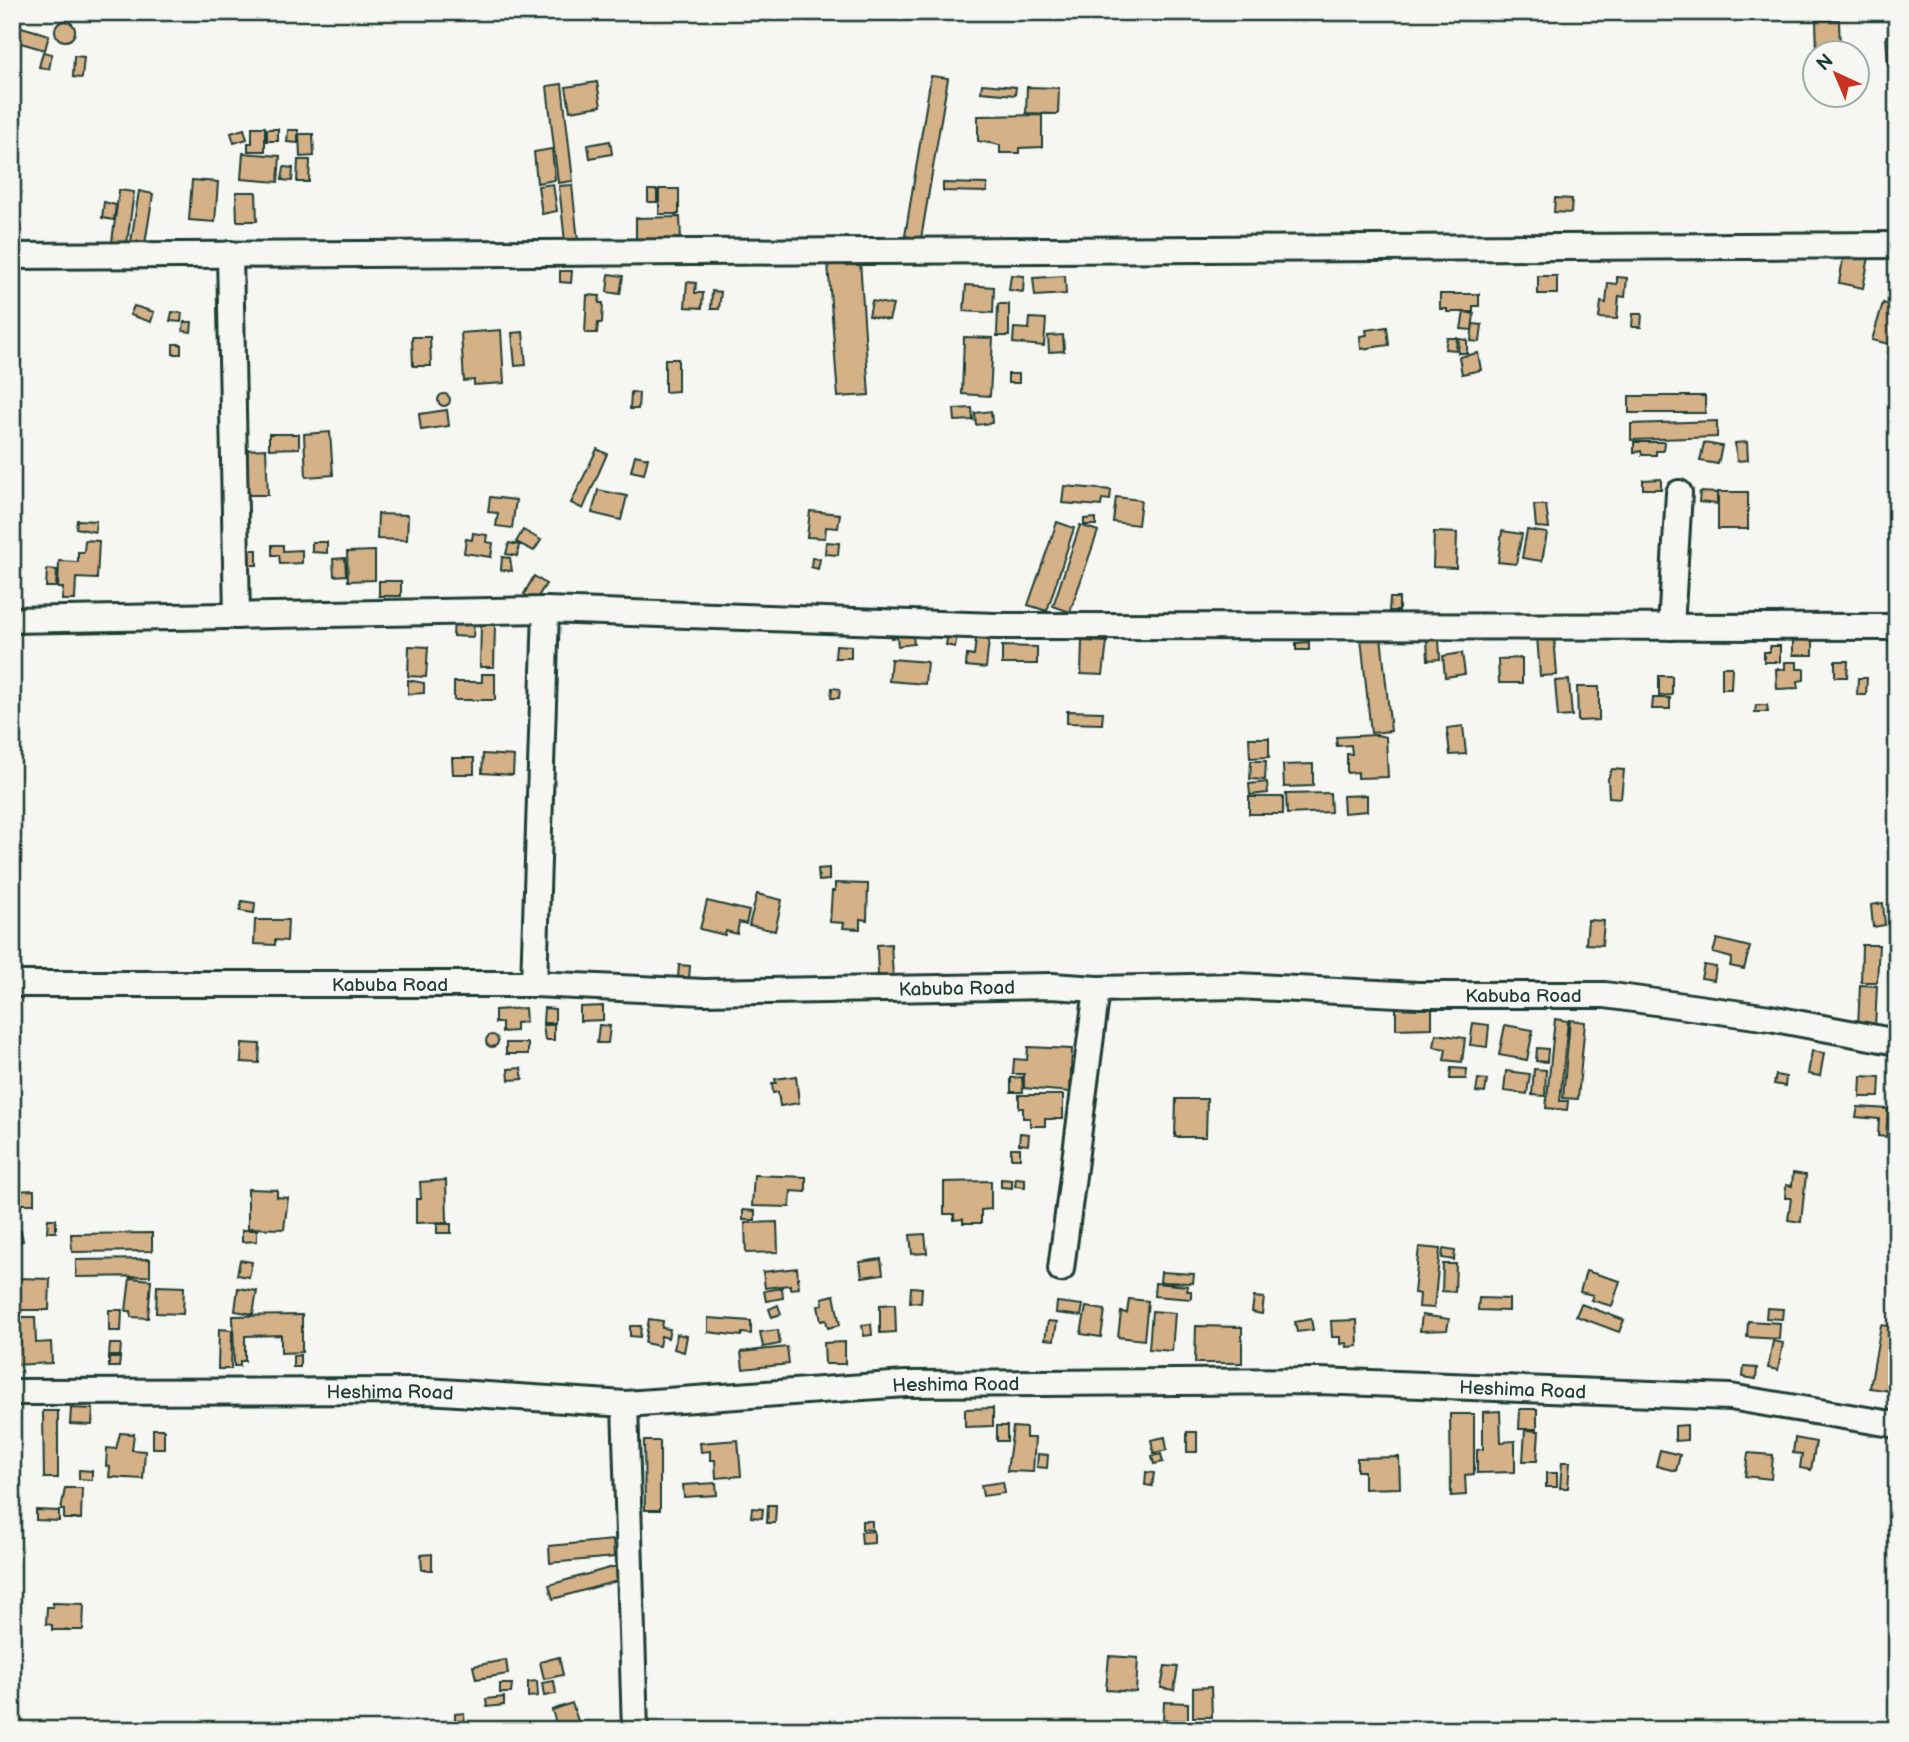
<svg xmlns="http://www.w3.org/2000/svg" width="1909" height="1742" viewBox="0 0 1909 1742" font-family="'Balsamiq Sans',sans-serif">
  <style>
    .building { fill: #d5b187; stroke: #1f3d34; stroke-width: 2 }
    .lines { fill: none; stroke-linecap: round; stroke-linejoin: round }
    .minor-casing { stroke: #1f3d34; stroke-width: 30 }
    .minor { stroke: #f6f6f2; stroke-width: 24 }
    .labels { text-anchor: middle; stroke-width: 7; stroke-linejoin: round; paint-order: stroke }
    .street-label { font-size: 19px; fill: #1f3d34; stroke: #f6f6f2 }
  </style>
  <rect width="100%" height="100%" fill="#f6f6f2"/>
  <filter id="ink" filterUnits="userSpaceOnUse"><feTurbulence type="fractalNoise" baseFrequency=".0143" numOctaves="2"/><feDisplacementMap in="SourceGraphic" scale="14" xChannelSelector="R" yChannelSelector="G"/><feConvolveMatrix kernelMatrix="1 2 1 2 8 2 1 2 1" color-interpolation-filters="sRGB"/></filter>
  <g filter="url(#ink)">
    <path class="building" d="M760.5 16a5.5 5.5 0 1 1 11 0a5.5 5.5 0 1 1-11 0Z
      M785 12H810L808 19Z
      M1816 20H1839L1840 52H1817Z
      M55 31a10 10 0 1 1 20 0a10 10 0 1 1-20 0Z
      M18 26 49 35 45 50 14 41Z
      M1897 35V65H1888L1886 36Z
      M43 52 52 54 49 69 39 67Z
      M74 56 84 57 82 78 73 77Z
      M931 76 948 78 921 239 905 236Z
      M597 82 601 106 570 111 566 87Z
      M562 84 573 181 558 183 547 86Z
      M982 84 1016 87 1015 95 981 92Z
      M1027 87 1059 88 1058 114 1026 113Z
      M1042 115V147L1019 148V153H1000V145L978 141V116Z
      M252 127H265V151H248V143H252Z
      M244 129 247 139 234 143 231 133Z
      M267 129H278V141H267Z
      M288 130H298V143L287 142Z
      M299 134H313L314 156 300 157Z
      M610 141 612 154 590 158 588 145Z
      M552 149 555 180 537 183 534 152Z
      M243 153 280 156 278 182 241 179Z
      M298 160H310L309 182H297Z
      M284 167 293 168 292 181 282 180Z
      M192 180 218 182 215 222 189 220Z
      M943 183 987 184V192L943 191Z
      M553 184 557 211 542 214 538 186Z
      M572 185 578 241 565 242 559 186Z
      M659 189H679V214H659Z
      M119 190 134 192 126 251 111 249Z
      M648 190H657V202H648Z
      M139 191 153 194 144 250 130 248Z
      M236 192H256L257 221H237Z
      M1555 198 1572 199 1571 213 1554 212Z
      M104 202 116 205 114 220 102 218Z
      M680 217 681 239 636 240V218Z
      M1844 253 1869 257 1863 288 1839 283Z
      M860 260 869 395 838 397 828 263Z
      M560 271H572L571 283 560 282Z
      M609 274 623 276 620 294 607 292Z
      M1011 275 1024 276 1023 292 1009 290Z
      M1065 276 1066 294 1035 296 1033 278Z
      M1538 276H1557V294H1538Z
      M1617 277 1627 278 1625 297 1619 296 1617 319 1599 318 1601 302 1606 303 1608 283 1617 284Z
      M687 282 696 283 695 293H703L702 308 685 307Z
      M966 285 994 287 993 313 964 311Z
      M1892 285 1897 286V303L1888 300Z
      M712 291 721 292 719 309H711Z
      M1440 294H1479V306H1473V312H1447V309H1440Z
      M587 295 600 296 599 303H603L602 323H598L597 333H585Z
      M872 301 893 305 889 320 869 316Z
      M1883 303 1897 307V346L1872 340Z
      M998 304H1009V336H997Z
      M134 306 154 312 151 322 130 315Z
      M172 312 182 313 181 322 170 321Z
      M1464 312 1474 314 1472 330 1461 329Z
      M1633 314H1642L1641 327H1632Z
      M1030 318 1046 319 1044 346 1013 343 1014 328 1029 329Z
      M184 322H192L191 332 183 331Z
      M1473 324 1482 325 1480 342 1471 341Z
      M1387 327 1389 345 1361 349 1360 336 1367 335 1366 330Z
      M501 330 504 383 474 385V380L464 381 461 333Z
      M523 332 526 365 515 366 512 333Z
      M1063 335 1064 351 1049 352 1048 336Z
      M412 337H430L431 366H413Z
      M964 337 993 338 990 396 962 394Z
      M1447 338H1457L1456 350 1445 349Z
      M1459 339 1467 340V353H1458Z
      M173 344H181V354H173Z
      M1478 353 1481 370 1462 374 1459 357Z
      M665 359H678V391L665 392Z
      M1008 374H1019V383H1008Z
      M631 392 639 393 638 409H630Z
      M438 400a6 6 0 1 1 12 0a6 6 0 1 1-12 0Z
      M1629 396H1705V413H1629Z
      M972 408 973 420 955 421 954 409Z
      M447 410 449 426 421 430 419 414Z
      M991 411 992 423 976 425 975 413Z
      M1717 421V437L1631 440V424Z
      M330 432 333 475 306 477 304 434Z
      M269 434H299V448L269 449Z
      M1634 442H1664L1663 451H1656V455H1642L1641 451 1634 452Z
      M1747 442 1748 460 1737 461 1735 443Z
      M1704 443 1722 446 1718 464 1700 461Z
      M266 449 268 495H247L245 450Z
      M597 449 607 454 583 509 571 503Z
      M635 455 648 458 644 474 631 471Z
      M1661 479V489H1643V480Z
      M1064 486 1111 490 1110 500 1102 499 1101 506 1062 503Z
      M598 490 627 496 621 520 592 513Z
      M1700 492 1717 493V504L1699 502Z
      M1718 492H1748V529H1718Z
      M490 497 516 500 512 528 496 526 498 513 488 512Z
      M1116 497 1141 500 1138 525 1113 522Z
      M1534 505H1546L1549 528 1536 527Z
      M810 511 840 514 838 528 826 527 825 538 807 537Z
      M378 514 408 515 407 540 377 539Z
      M1096 518V525H1084V519Z
      M77 520 96 521 95 532 76 528Z
      M1057 522 1074 528 1047 611 1028 605Z
      M1080 525 1098 531 1070 612 1053 606Z
      M523 530 541 540 534 551 516 542Z
      M1527 530 1547 533 1542 561 1522 558Z
      M1502 531 1522 534 1516 564 1498 562Z
      M1434 532 1457 533 1456 568 1433 567Z
      M473 533 487 535 486 542 493 543 491 557 464 553 466 539 472 540Z
      M85 540 99 541 97 579 76 578 75 600H62L63 588H58L59 561 78 562V552H84Z
      M312 542H327V553L312 552Z
      M826 542 839 543 838 555 825 554Z
      M509 543 519 545 517 556 506 554Z
      M272 545H283V551L302 550V563L280 564 279 555H272Z
      M247 550H257V565H247Z
      M375 551V580L348 581 347 552Z
      M502 557 510 558 512 571 501 570Z
      M345 558 346 575 334 576 333 559Z
      M812 558 820 559 818 569 811 567Z
      M47 569 57 570 56 587H46Z
      M534 576 546 584 535 601 524 594Z
      M379 581H401V596H379Z
      M1390 598H1399V611H1389Z
      M454 620 474 622 473 637 453 636Z
      M481 624H495L494 667H480Z
      M912 628 914 644 898 646 897 637 891 638 890 630Z
      M948 634 957 636 955 647 946 645Z
      M1554 635 1557 675 1540 676 1537 636Z
      M1381 636 1391 731 1371 733 1361 638Z
      M976 638 989 640 986 668 966 666 967 655 974 656Z
      M1427 639H1439L1440 659 1428 660Z
      M1793 640H1813V655H1793Z
      M1082 641 1107 642 1103 675 1081 674Z
      M1309 642V650H1296V643Z
      M836 645 851 646V658H835Z
      M409 646 428 647 426 677 408 676Z
      M1002 646 1037 647V664H1002Z
      M1770 646H1780V662H1764V652H1770Z
      M1462 653 1465 674 1445 677 1443 656Z
      M1522 658V683H1499L1498 659Z
      M891 659 927 662 925 684 889 681Z
      M1835 661H1848L1847 677H1835Z
      M1785 662H1797V669H1804V680L1798 681V688L1777 689 1776 669H1785Z
      M1722 667H1732L1731 689H1722Z
      M482 674H495V700H454V682H482Z
      M1659 676H1672V695L1659 696Z
      M1858 678H1867L1866 695H1857Z
      M408 680 424 683V693L408 694Z
      M1569 680 1572 716 1558 717 1555 681Z
      M1577 687H1599V720L1578 721Z
      M832 688 840 689 839 698H831Z
      M1653 698H1670V709H1652Z
      M1756 705H1767L1768 712H1755Z
      M1067 711 1103 712 1102 724 1067 723Z
      M1463 726 1466 754 1450 755 1447 728Z
      M1377 735 1386 737 1388 777 1358 778V772L1347 773V754H1352L1351 745 1337 746 1336 737Z
      M1249 738H1269V757L1250 758Z
      M483 754 514 756 513 775 482 773Z
      M452 758H474V774H453Z
      M1251 761H1266L1265 780 1250 779Z
      M1313 764V786L1284 787 1283 765Z
      M1612 769 1624 770 1621 798 1609 797 1608 779Z
      M1267 782 1268 793 1250 795 1249 784Z
      M1330 793 1331 812 1287 814 1286 794Z
      M1367 795V811L1344 813 1343 796Z
      M1249 797H1283V814H1249Z
      M829 868V880L819 881 818 869Z
      M835 883 868 884 867 920 860 919V929L843 928 844 923 830 922 832 891H835Z
      M757 894 782 900 775 931 749 925Z
      M242 901 255 903 254 913 240 911Z
      M707 901 749 911 746 924 739 922 737 934 726 931 725 935 700 929Z
      M1883 903 1885 925 1873 927 1871 905Z
      M255 920H288L287 941 275 940V945L254 944Z
      M1588 920 1604 921 1602 945 1586 944Z
      M1717 939 1750 947 1744 969 1730 966 1732 958 1713 953Z
      M891 944 893 977 878 978 877 945Z
      M1862 945H1879L1877 982H1861Z
      M679 965 690 966 689 979 678 978Z
      M1704 965 1716 967 1714 980 1701 978Z
      M1889 969 1897 970V983H1889Z
      M1860 985 1877 986 1875 1028 1858 1027Z
      M1432 1001V1028L1396 1029V1002Z
      M603 1006V1020L580 1021V1007Z
      M525 1008 526 1022 516 1023V1031L502 1032V1023H495V1010Z
      M544 1008 555 1009V1023H543Z
      M1555 1019 1568 1021 1560 1101H1568L1567 1110 1546 1108Z
      M1570 1020 1585 1022 1578 1099 1563 1098Z
      M1473 1023 1489 1025 1487 1047 1470 1045Z
      M543 1025H554V1040H545Z
      M599 1025 610 1026 608 1043H597Z
      M1505 1025 1533 1030 1527 1060 1499 1055Z
      M1436 1034 1465 1038 1462 1062 1444 1060 1446 1049 1434 1047Z
      M486 1041a6 6 0 1 1 12 0a6 6 0 1 1-12 0Z
      M242 1043 260 1044 259 1063 241 1062Z
      M506 1043H528V1054H506Z
      M1028 1047 1072 1049 1070 1092 1024 1088V1074H1013L1014 1059 1027 1060Z
      M1537 1048 1548 1049 1547 1062 1536 1061Z
      M1812 1051 1824 1053 1820 1076 1808 1074Z
      M521 1068 523 1079 509 1080 508 1069Z
      M1451 1068 1467 1069 1466 1079H1450Z
      M1534 1069 1546 1070 1545 1096 1532 1095Z
      M1506 1071 1530 1074 1527 1094 1504 1091Z
      M1776 1075 1786 1077 1785 1086 1774 1084Z
      M796 1076 799 1103 780 1106 778 1092 773 1093 772 1083H776L775 1079Z
      M1861 1076 1880 1077 1879 1097H1860Z
      M1022 1077 1023 1092H1011V1078Z
      M1478 1079 1487 1080 1485 1093 1476 1092Z
      M1019 1095H1063V1119H1045V1126H1030V1118H1023V1108H1019Z
      M1176 1099H1207L1206 1137H1175Z
      M1858 1107 1888 1109 1886 1137 1878 1136 1879 1119 1856 1117Z
      M1020 1133 1029 1134 1028 1145 1019 1144Z
      M1011 1148H1020V1158H1011Z
      M1793 1173 1806 1175 1801 1222 1788 1220 1791 1198H1785L1786 1185 1792 1186Z
      M754 1175 806 1177V1192L791 1191 790 1207 752 1206Z
      M1016 1178 1025 1179V1187L1015 1186Z
      M1001 1179 1012 1180V1188L1001 1187Z
      M446 1180 447 1222 416 1223V1199H421L420 1182Z
      M991 1181V1209L981 1210V1223H963V1219L954 1220V1214H944V1182Z
      M248 1189 277 1190V1197L288 1198 284 1229 248 1228Z
      M34 1190V1204H12V1191Z
      M743 1210 755 1211V1220H743Z
      M48 1219H56V1232H47Z
      M777 1222 778 1252 746 1253 745 1223Z
      M437 1224H451V1233H437Z
      M242 1230H257V1241L242 1242Z
      M21 1231 23 1241 14 1242 13 1232Z
      M152 1233V1251L72 1252 71 1234Z
      M925 1234 927 1253 912 1254 910 1235Z
      M1419 1247 1440 1249 1434 1308 1419 1307 1420 1294 1414 1293Z
      M1443 1249 1455 1251 1454 1260 1442 1258Z
      M150 1259V1276L76 1277V1260Z
      M881 1259 883 1274 862 1277 860 1262Z
      M240 1260 252 1262 249 1277 237 1275Z
      M1443 1264H1456L1455 1292 1442 1291Z
      M797 1268 799 1288 790 1289V1285L765 1288 763 1272Z
      M1586 1271 1620 1281 1612 1306 1591 1300 1593 1295 1580 1292Z
      M1161 1272 1194 1274 1193 1283 1160 1282Z
      M18 1278 50 1279 49 1310H18Z
      M130 1278 151 1280 148 1318 131 1317V1311H126Z
      M12 1280 16 1317H35L36 1343 51 1342 52 1363 12 1365Z
      M1155 1283 1188 1286 1187 1291H1191V1299L1154 1296Z
      M157 1286 184 1287 183 1314 156 1313Z
      M911 1287 922 1288 921 1303 910 1302Z
      M238 1288 257 1291 253 1314 235 1311Z
      M782 1288 783 1298 766 1301 764 1291Z
      M834 1295 840 1325 828 1328 826 1320 821 1321 818 1306 823 1304 822 1298Z
      M1254 1297 1264 1298 1262 1314 1252 1312Z
      M1479 1298 1509 1299V1311L1478 1310Z
      M1129 1299 1148 1301 1144 1340 1118 1337 1121 1312 1127 1313Z
      M1057 1302 1083 1305 1081 1316 1056 1313Z
      M895 1304 896 1332 880 1333V1305Z
      M1581 1304 1624 1320 1619 1332 1576 1316Z
      M778 1305 781 1314 772 1317 769 1309Z
      M1086 1307 1105 1310 1101 1337 1081 1334Z
      M1767 1308 1783 1309 1782 1319 1766 1318Z
      M109 1310H122L121 1331H109Z
      M1152 1311 1175 1313 1172 1351 1149 1349Z
      M302 1315V1352L281 1353V1335L245 1336V1361H240V1366H234L233 1316Z
      M1422 1315 1449 1319 1447 1330 1420 1331Z
      M708 1318 751 1321V1334L742 1333 741 1336 708 1332Z
      M649 1319 663 1321 662 1328 670 1329 668 1338 661 1336 659 1346 645 1343Z
      M1311 1319 1313 1330 1297 1332 1295 1322Z
      M1357 1320 1358 1346 1347 1347V1343L1340 1344V1337H1332L1331 1321Z
      M1048 1321 1057 1322 1054 1340 1045 1339Z
      M1748 1321 1780 1323 1779 1339 1747 1337Z
      M871 1324 872 1335 864 1336 862 1325Z
      M1881 1325 1896 1327 1890 1367 1894 1368 1897 1356V1392L1870 1388Z
      M630 1326H641L640 1337 630 1336Z
      M1196 1326 1242 1327V1363H1195Z
      M219 1329 232 1330 231 1369H218Z
      M778 1330 780 1344 763 1347 760 1332Z
      M677 1334 687 1336 684 1352 674 1349Z
      M1773 1341 1783 1343 1778 1370 1768 1368Z
      M845 1342V1364H825L824 1343Z
      M110 1344H121L120 1356H109Z
      M787 1347 789 1364 743 1369 741 1352Z
      M300 1355V1367H293V1356Z
      M109 1358H120L119 1367H109Z
      M1744 1367 1757 1368 1756 1379 1743 1377Z
      M71 1408 93 1409 92 1425 70 1424Z
      M993 1408V1426L965 1427V1409Z
      M1520 1409H1537V1429H1519Z
      M43 1411H58V1478H44Z
      M1500 1411 1501 1442 1515 1441V1472L1477 1473V1450L1483 1449V1412Z
      M1450 1414H1474V1474L1465 1475 1466 1495 1451 1496Z
      M1687 1425V1440L1675 1441V1426Z
      M997 1426H1007V1441H997Z
      M1013 1427 1026 1428V1438H1035L1033 1472 1007 1471Z
      M153 1429H164V1448H153Z
      M1525 1430 1539 1431 1537 1461H1523Z
      M1187 1432H1197V1452H1187Z
      M120 1433 134 1434 132 1450 145 1451 143 1479 109 1477 110 1467 106 1466 107 1448 116 1449Z
      M1165 1437 1167 1450 1154 1453 1151 1440Z
      M1795 1438 1816 1442 1811 1470 1800 1468 1802 1454 1793 1453Z
      M738 1440 741 1476 716 1478 715 1460H710V1451L701 1452 700 1443Z
      M644 1441H660V1510H645Z
      M1660 1450 1680 1455 1676 1471 1656 1466Z
      M1748 1453 1773 1455 1771 1479 1745 1476Z
      M1038 1454 1048 1455 1047 1468 1037 1467Z
      M1161 1454 1163 1462 1154 1464 1152 1456Z
      M1399 1457 1400 1488 1364 1489V1471H1357V1458Z
      M1562 1462H1570L1568 1488H1560Z
      M79 1470 92 1471V1480L79 1479Z
      M1146 1472 1154 1473 1152 1486 1145 1485Z
      M1546 1473H1557V1487H1546Z
      M1003 1482 1005 1493 983 1496 981 1485Z
      M716 1483 717 1495 684 1497 683 1485Z
      M65 1488H82L81 1519H64V1510H61Z
      M768 1505H776L775 1523H767Z
      M752 1508 763 1509 762 1518 751 1517Z
      M36 1510 59 1511V1521L36 1520Z
      M862 1521H872V1530L862 1529Z
      M874 1531V1543L862 1544 861 1532Z
      M613 1540 614 1557 550 1563 549 1546Z
      M432 1554V1570H422L421 1555Z
      M620 1565 624 1579 553 1599 549 1585Z
      M53 1603 84 1604 83 1630H52V1625L46 1624 47 1607H53Z
      M1109 1656 1138 1658 1136 1692 1106 1690Z
      M559 1657 563 1675 544 1679 540 1662Z
      M506 1660 508 1674 476 1679 473 1666Z
      M1165 1666 1178 1667 1174 1690 1161 1688Z
      M537 1681 538 1696 528 1697V1682Z
      M554 1681 556 1694 544 1696 542 1683Z
      M500 1684H512L511 1693H500Z
      M1211 1687 1212 1717H1193V1688Z
      M504 1697V1705L487 1707 486 1699Z
      M1164 1702 1188 1703V1721L1163 1720Z
      M572 1703 581 1730H558L552 1710Z
      M464 1713 465 1730H455V1714Z"/>
    <g class="lines">
      <defs>
        <g id="minor">
          <path d="M230 254 237 616"/>
          <path d="M12 256 1897 245"/>
          <path d="M12 620 546 610 996 626 1897 627"/>
          <path d="M1671 627 1679 493"/>
          <path id="s1" d="M12 984H534L704 992 1052 986 1097 989 1237 986 1418 995H1605L1770 1018 1897 1042"/>
          <path d="M534 984 546 610"/>
          <path d="M1061 1269 1097 989"/>
          <path id="s2" d="M12 1392 427 1391 625 1404 906 1384 1319 1381 1730 1397 1897 1425"/>
          <path d="M625 1404 635 1730"/>
        </g>
      </defs>
      <use href="#minor" class="minor-casing"/>
      <use href="#minor" class="minor"/>
    </g>
  </g>
  <g class="labels">
    <g class="street-label">
      <text dy="7" stroke="none"><textPath href="#s1" startOffset="378">Kabuba Road</textPath></text>
      <text dy="7" stroke="none"><textPath href="#s1" startOffset="945">Kabuba Road</textPath></text>
      <text dy="7" stroke="none"><textPath href="#s1" startOffset="1512">Kabuba Road</textPath></text>
      <text dy="7" stroke="none"><textPath href="#s2" startOffset="945">Heshima Road</textPath></text>
      <text dy="7" stroke="none"><textPath href="#s2" startOffset="1512">Heshima Road</textPath></text>
      <text dy="7" stroke="none"><textPath href="#s2" startOffset="378">Heshima Road</textPath></text>
    </g>
  </g>
  <rect width="1909" height="1742" fill="none" stroke="#f6f6f2" stroke-width="42"/>
  <rect x="21" y="21" width="1867" height="1700" fill="none" stroke="#1f3d34" stroke-width="2.5" filter="url(#ink)"/>
  <g transform="translate(1836 74) rotate(316)"><circle r="33" fill="#f6f6f2" stroke="#a0aca6" stroke-width="2"/>
  <path d="M0-5L12 26L0 18L-12 26Z" fill="#c8321e"/>
  <text y="-10" font-size="19" font-weight="bold" text-anchor="middle" fill="#1f3d34">N</text>
  </g>
</svg>
